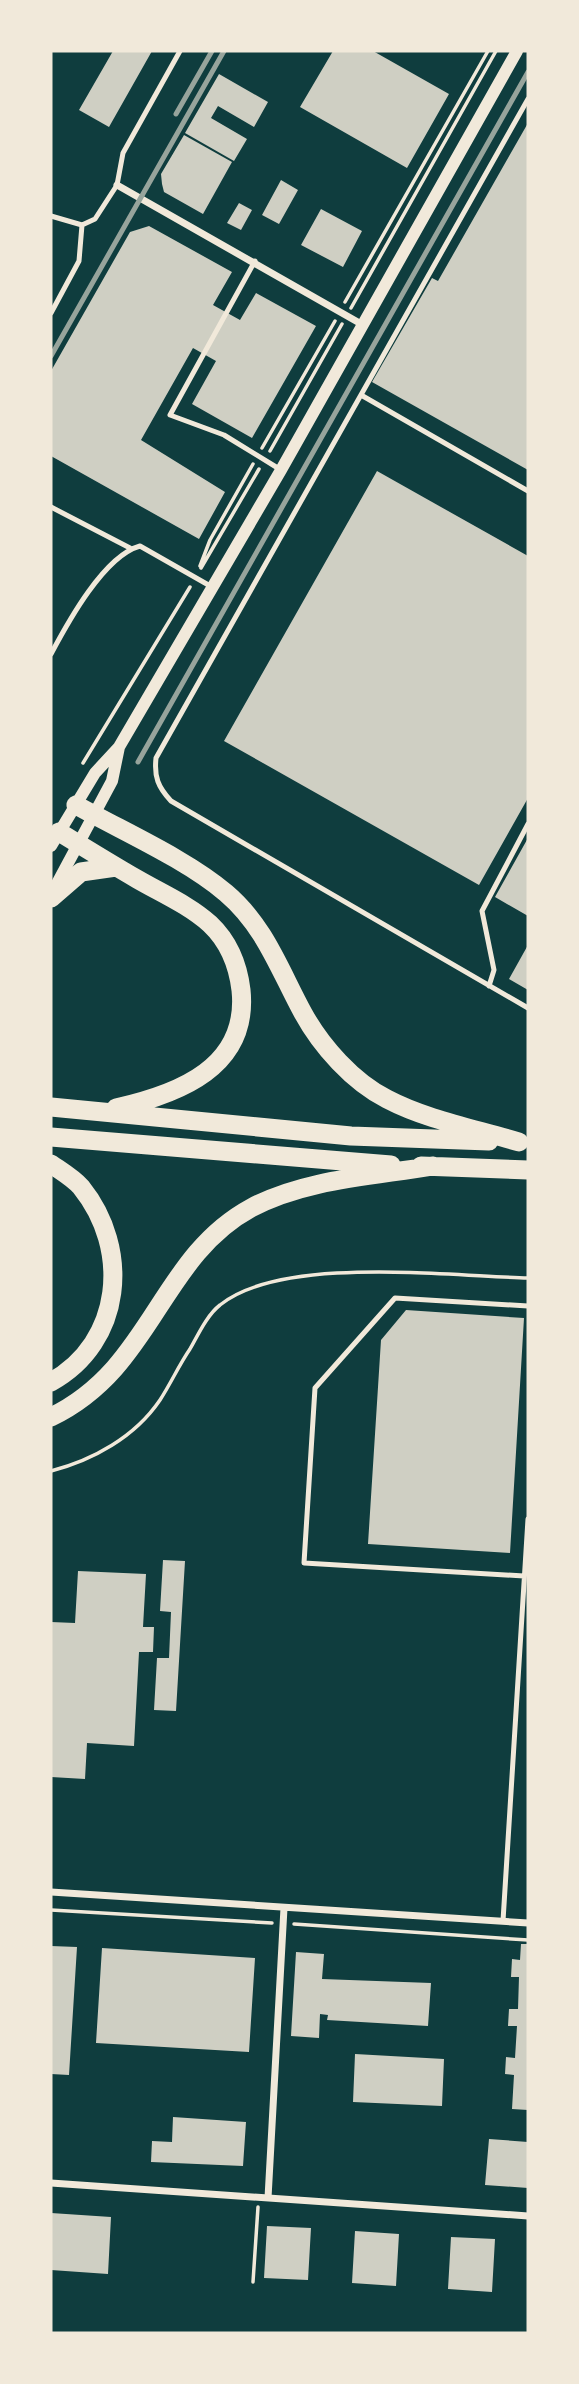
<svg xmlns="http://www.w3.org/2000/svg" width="579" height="2384" viewBox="0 0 579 2384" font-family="Mulish,sans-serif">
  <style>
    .building { fill: #cfcfc3 }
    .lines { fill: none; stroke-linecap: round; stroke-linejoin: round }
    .path { stroke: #f1e9da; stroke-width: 3.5 }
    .service { stroke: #f1e9da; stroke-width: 5 }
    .minor { stroke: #f1e9da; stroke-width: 7 }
    .tertiary { stroke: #f1e9da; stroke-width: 12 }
    .motorway { stroke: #f1e9da; stroke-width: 19 }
    .rail { stroke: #97a49c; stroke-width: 5 }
  </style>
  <rect width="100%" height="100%" fill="#0f3d3e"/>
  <path class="building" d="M113 51H152L109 127 79 110Z
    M333 51H373L449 94 407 168 300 107Z
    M219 74 268 102 254 127 218 106 211 118 247 139 234 161 185 133Z
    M528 123V470L372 382 432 278 438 281Z
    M184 135 232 162 203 214 164 192 162 184 161 174Z
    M281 180 298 190 279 224 262 215Z
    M239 203 252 210 241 230 227 223Z
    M321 209 362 231 343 267 301 245Z
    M149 226 232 272 213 305 240 320 256 293 316 326 252 438 192 404 216 361 193 348 141 440 225 492 199 539 51 456V371L130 232Z
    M377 471 528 556V798L479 885 224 741Z
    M528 838V916L495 897Z
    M528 945V990L509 979Z
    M406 1310 524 1318 510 1553 368 1544 381 1340Z
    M163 1560 185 1561 176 1711 154 1710 157 1658H169L171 1612 160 1611Z
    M78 1571 146 1574 143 1627H154L153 1652H139L134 1746 87 1743 85 1779 51 1777V1622L75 1623Z
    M521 1944H528V2110L512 2109 514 2075 505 2074 506 2057 515 2058 517 2026H508L509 2009H518L519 1977H511L512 1959 520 1960Z
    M51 1946 77 1947 69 2075 51 2074Z
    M102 1948 255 1958 249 2052 96 2043Z
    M296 1952 324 1954 322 1979 431 1983 428 2026 327 2020 328 2015 320 2014 319 2038 291 2036Z
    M355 2054 444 2059 442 2106 353 2102Z
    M173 2117 246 2122 243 2166 151 2162 152 2141 172 2142Z
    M489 2139 528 2142V2188L485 2185Z
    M51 2213 111 2217 108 2274 51 2270Z
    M267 2226 311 2228 308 2280 264 2278Z
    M355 2231 399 2234 396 2286 352 2283Z
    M451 2237 495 2239 492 2292 448 2289Z"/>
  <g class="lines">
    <path class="path" d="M345 302 488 51
      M351 308 496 51
      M262 448 335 321
      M270 451 342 324
      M200 566 210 540 253 464
      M201 568 259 469
      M83 763 190 587
      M51 1471C93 1460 135 1437 160 1400 171 1383 179 1365 190 1349 198 1335 207 1315 220 1305 282 1255 450 1276 528 1278
      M51 1910 272 1923
      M294 1924 528 1940
      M253 2282 258 2207"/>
    <path class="service" d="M528 99 156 758C154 777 158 787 171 801L528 1008
      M51 216 82 225 95 219 117 185 123 153 180 51
      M255 261 170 415 224 435 281 470
      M51 313 79 261 82 225
      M361 395 528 491
      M51 507 130 548
      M51 654C68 622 104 556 140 546L212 587
      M489 986 494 970 482 911 528 824
      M524 1576 304 1563 315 1388 395 1298 528 1306
      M503 1921 528 1519"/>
    <path class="minor" d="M117 185 363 325
      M51 1892 528 1923
      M51 2183 528 2216
      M268 2198 284 1908"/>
    <path class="tertiary" d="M51 846 95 773 119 747 281 470 517 51
      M53 891 112 781 119 747"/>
    <path class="motorway" d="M76 805C122 831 186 859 226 893 265 926 280 971 303 1013 321 1046 353 1082 387 1099 427 1120 476 1129 519 1142
      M59 832C85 848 111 864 137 879 161 893 189 905 210 924 228 941 238 965 241 990 249 1067 179 1094 116 1108
      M51 898 81 872 116 867
      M51 1107 351 1136 489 1141
      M51 1137 391 1165
      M51 1164C61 1171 73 1178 81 1187 131 1249 123 1342 51 1382
      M421 1166 528 1170
      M51 1417C153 1368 159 1258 251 1208 305 1179 374 1176 433 1166"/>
    <path class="rail" d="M176 114 212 51
      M51 356 224 51
      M138 762 528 72"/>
  </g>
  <rect width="579" height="2384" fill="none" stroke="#f1e9da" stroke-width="105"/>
</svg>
